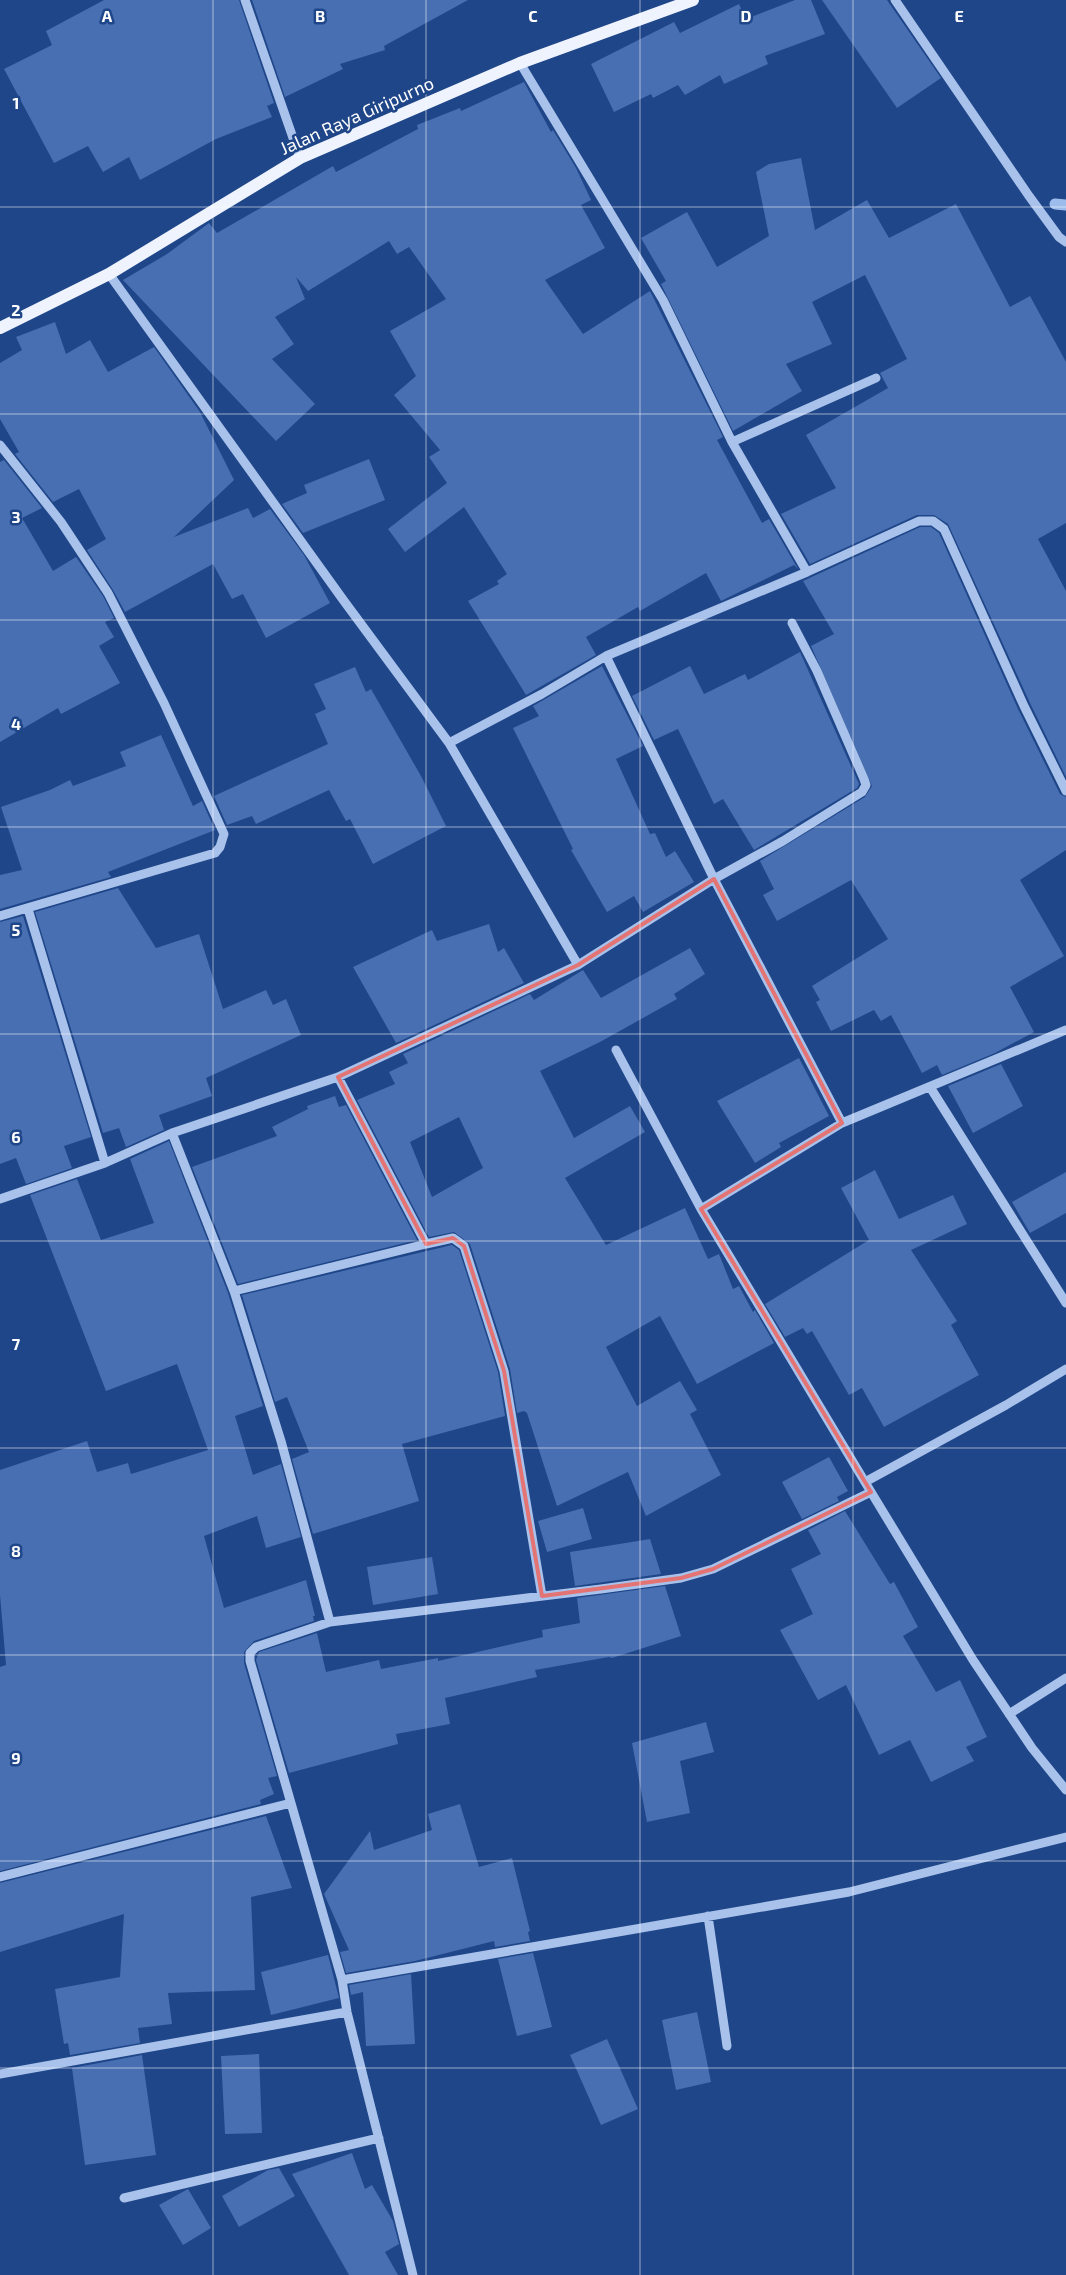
<svg xmlns="http://www.w3.org/2000/svg" width="1066" height="2275" viewBox="0 0 1066 2275" font-family="'Exo 2',sans-serif">
  <style>
    .lines { fill: none; stroke-linecap: round; stroke-linejoin: round }
    .stream { stroke: #9dbcec; stroke-width: 11 }
    .building { fill: #476fb1; fill-rule: evenodd }
    .minor { stroke: #a9c2eb; stroke-width: 9 }
    .major { stroke: #eef3fe; stroke-width: 12 }
    .marked { fill: none; stroke: #e47373; stroke-width: 4; stroke-linejoin: round }
    .grid { fill: none; stroke: #fff; stroke-width: 1; stroke-opacity: 0.55 }
    .labels { text-anchor: middle; stroke-width: 5; stroke-linejoin: round; paint-order: stroke }
    .street-label { font-size: 18px; fill: #fff; stroke: #1f4688 }
    .grid-label { font-size: 16px; text-anchor: middle; font-weight: bold; fill: #fff; stroke: #1f4688; stroke-width: 5; stroke-linejoin: round; paint-order: stroke }
  </style>
  <rect width="100%" height="100%" fill="#1f4688"/>
  <g class="lines">
    <path class="stream" d="M1055 204 1066 205"/>
  </g>
  <path class="building" d="M104 0H239L274 103 267 106 272 117 216 139 140 180 129 157 103 172 88 146 54 163 4 69 52 45 46 31Z
    M252 0H468L384 46 385 50 340 64 343 69 285 97Z
    M795 0H811L825 34 765 56 768 64 724 84 720 75 685 95 678 85 653 98 651 94 614 112 591 64 674 22 680 33 739 4 746 19Z
    M822 0H887L941 78 897 108Z
    M524 82 551 132 553 130 576 168 591 200 581 205 605 248 545 280 583 334 650 291 723 437 717 440 762 523 769 519 798 569 794 565 721 601 706 573 640 611 638 607 586 637 596 655 526 695 468 601 499 584 497 581 507 574 464 507 405 552 388 529 447 483 429 457 440 450 394 395 416 376 390 331 446 299 409 247 397 254 389 241 308 291 296 277 305 299 275 317 294 344 272 359 315 404 276 441 123 280 167 254 209 223 217 233 333 166 336 172 418 129 417 125 460 108 461 111Z
    M801 158 815 230 867 200 889 238 956 204 1010 307 1030 296 1066 362V523L1038 539 1066 591V777L1030 703 948 524 934 515H917L810 564 781 514 836 488 806 435 888 388 880 373 907 359 865 275 812 302 832 344 786 364 802 391 733 431 661 284 666 281 641 238 687 212 717 267 769 236 756 172 769 164Z
    M55 322 66 354 90 340 108 372 154 347 200 412 234 480 174 537 248 508 253 518 270 509 304 555 330 603 266 638 243 594 232 599 213 564 125 612 113 590 87 550 106 539 79 489 53 502 15 454 19 452 0 419V363L22 350 16 337Z
    M369 459 385 500 303 533 282 504 307 493 304 485Z
    M4 460 42 508 22 518 53 571 76 557 103 596 114 618 105 622 114 637 99 646 120 683 61 714 58 708 0 742V462Z
    M920 527H931L939 533 1018 709 1060 794 1066 797V850L1020 880 1064 956 1010 987 1034 1032 995 1053 942 1075 937 1065 922 1073 891 1015 881 1021 874 1010 831 1031 816 1002 820 1000 812 986 888 939 851 880 777 921 763 895 774 889 760 861 865 797 872 786 811 646 834 634 803 581Z
    M800 652 859 784 857 788 754 850 723 799 714 804 678 729 654 740 632 696 690 666 704 694 745 674 748 680Z
    M602 666 643 746 616 759 650 834 655 833 666 857 675 851 694 882 643 912 634 896 607 912 571 850 573 849 513 728 539 716 533 706Z
    M355 667 366 692 371 689 421 776 446 826 373 864 350 819 346 821 329 790 256 824 252 816 227 825 214 796 328 744 315 714 326 709 314 684Z
    M161 735 193 806 202 801 215 830 108 872 111 877 0 909V875L22 870 1 807 50 790 70 780 73 786 126 766 120 752Z
    M118 888 156 948 199 934 223 1009 266 990 273 1005 286 999 301 1035 206 1078 212 1096 159 1115 164 1130 126 1147 119 1128 103 1133 35 912Z
    M23 916 91 1137 64 1146 72 1168 26 1184 16 1158 0 1164V922Z
    M489 924 498 952 504 948 524 983 396 1043 353 967 432 930 437 941Z
    M690 948 705 974 674 994 677 999 600 1042 540 1071 574 1138 630 1106 645 1132 565 1178 606 1245 685 1208 708 1259 719 1254 733 1289 739 1286 753 1312 755 1310 774 1343 697 1384 660 1316 606 1347 637 1406 680 1381 697 1410 690 1414 721 1475 646 1516 628 1472 557 1506 527 1413 524 1411 517 1413 510 1369 470 1244 454 1232 429 1237 357 1100 395 1084 389 1072 408 1063 403 1054 530 994 534 1000 583 970 601 998ZM459 1117 483 1168 432 1197 410 1142Z
    M799 1058 829 1116 779 1143 781 1147 755 1163 717 1101Z
    M1001 1064 1023 1106 973 1133 948 1086Z
    M335 1096 339 1107 346 1105 417 1240 238 1284 192 1167 277 1136 272 1127 308 1109 307 1106Z
    M169 1141 228 1293 263 1406 235 1416 253 1475 281 1464 301 1537 266 1548 257 1516 204 1536 224 1608 306 1580 315 1616H313L314 1621 254 1641 244 1652V1663L277 1776 268 1778 274 1794 260 1800 261 1804 0 1871V1667L6 1665 0 1595V1470L87 1441 97 1472 128 1463 131 1474 208 1450 177 1364 106 1391 30 1195 77 1179 101 1240 154 1223 130 1159Z
    M875 1170 899 1219 953 1195 967 1224 911 1250 957 1321 951 1325 979 1375 884 1427 862 1388 849 1395 812 1331 807 1334 803 1328 785 1337 765 1304 869 1240 841 1188Z
    M1066 1172V1213L1030 1233 1012 1202Z
    M452 1245 459 1250 498 1372 505 1416 402 1444 419 1501 313 1534 292 1459 309 1452 287 1397 275 1402 242 1295Z
    M829 1457 848 1491 837 1497 839 1501 802 1519 782 1482Z
    M583 1508 592 1539 547 1552 538 1521Z
    M845 1511 890 1584 894 1582 918 1627 903 1636 936 1692 960 1680 987 1737 966 1747 974 1761 931 1782 910 1740 879 1755 846 1685 818 1700 780 1630 813 1614 791 1569 821 1554 808 1530Z
    M650 1539 661 1574 575 1586 570 1552Z
    M432 1557 438 1594 373 1605 367 1567Z
    M665 1586 681 1636 612 1658 609 1657 535 1670 537 1677 445 1698 450 1724 396 1734 398 1744 289 1773 256 1660 259 1652 317 1633 326 1672 379 1660 381 1669 438 1658V1661L543 1637 542 1630 580 1623 577 1598Z
    M706 1722 714 1752 680 1761 690 1813 647 1822 632 1743Z
    M460 1804 479 1867 512 1858 530 1931 528 1932 530 1941 495 1947 494 1941 415 1961 346 1973 340 1952 349 1950 324 1894 370 1831 374 1850 432 1830 428 1814Z
    M266 1816 292 1888 251 1897 255 1990 168 1993 172 2024 138 2028 140 2043 70 2055 68 2043 64 2044 55 1989 120 1977 124 1914 0 1952V1883Z
    M533 1953 552 2027 517 2036 498 1959Z
    M328 1955 339 1998 271 2015 261 1972Z
    M411 1974 415 2044 366 2046 363 1992 351 1995 349 1985Z
    M697 2012 711 2082 676 2090 662 2020Z
    M607 2039 638 2109 601 2125 570 2055Z
    M259 2054 262 2133 225 2134 221 2056Z
    M142 2055 156 2155 85 2165 72 2068Z
    M352 2153 365 2189 372 2185 393 2221 399 2244 385 2252 398 2275H349L292 2174Z
    M279 2168 295 2196 239 2227 222 2196 268 2170Z
    M188 2189 211 2228 183 2245 159 2205Z"/>
  <g class="lines">
    <path class="minor" d="M245 0 300 158
      M895 0 1029 196 1059 237 1066 242
      M520 63 663 300 732 442 807 572
      M109 274 344 601 449 743 578 965
      M732 442 876 378
      M0 445 61 522 108 593 164 703 224 834 220 847 215 853 0 916
      M449 743 542 694 606 656
      M28 909 105 1163
      M616 1050 701 1209 871 1492 973 1660 1032 1748 1066 1790
      M338 1077 426 1244 453 1238 464 1246 504 1371 542 1596
      M930 1087 1066 1303
      M842 1123 714 879 606 656 807 572 919 521H933L944 529 1024 706 1066 791
      M0 1199 105 1163 172 1133
      M701 1209 842 1123 1066 1030
      M234 1291 426 1244
      M865 1482 1006 1405 1066 1369
      M330 1622 281 1441 234 1291 172 1133 338 1077 578 965 714 879 783 841 862 792 866 785 864 779 817 671 792 623
      M1009 1714 1066 1678
      M0 1877 291 1803
      M708 1916 727 2046
      M342 1980 849 1892 1066 1837
      M0 2074 347 2012
      M124 2198 379 2138
      M413 2275 347 2012 342 1980 250 1661V1653L256 1647 330 1622 601 1589 681 1578 713 1569 871 1492"/>
    <path class="major" d="M0 328 109 274 300 158 520 63 693 0"/>
  </g>
  <path class="marked" d="M714 879 842 1123 701 1209 871 1492 713 1569 681 1578 542 1596 504 1371 464 1246 453 1238 426 1244 338 1077 578 965Z"/>
  <path class="grid" d="M213 0V2275M426 0V2275M640 0V2275M853 0V2275M0 207H1066M0 414H1066M0 620H1066M0 827H1066M0 1034H1066M0 1241H1066M0 1448H1066M0 1655H1066M0 1861H1066M0 2068H1066"/>
  <g class="labels">
    <g class="street-label">
      <text transform="translate(357 116) rotate(-24)" y="6">Jalan Raya Giripurno</text>
    </g>
  </g>
  <g class="grid-label">
    <text x="107" y="22">A</text>
    <text x="320" y="22">B</text>
    <text x="533" y="22">C</text>
    <text x="746" y="22">D</text>
    <text x="959" y="22">E</text>
    <text x="16" y="109">1</text>
    <text x="16" y="316">2</text>
    <text x="16" y="523">3</text>
    <text x="16" y="730">4</text>
    <text x="16" y="936">5</text>
    <text x="16" y="1143">6</text>
    <text x="16" y="1350">7</text>
    <text x="16" y="1557">8</text>
    <text x="16" y="1764">9</text>
  </g>
</svg>
